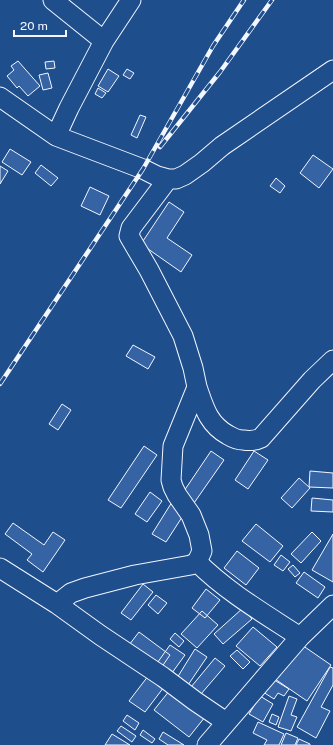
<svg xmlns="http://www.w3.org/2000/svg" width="333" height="745" viewBox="0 0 333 745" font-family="'Public Sans',sans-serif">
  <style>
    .building { fill: #3563a3; stroke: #f2f6ff }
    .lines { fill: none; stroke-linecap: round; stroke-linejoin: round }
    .minor-casing { stroke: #f2f6ff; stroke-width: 21 }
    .minor { stroke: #1f4e8c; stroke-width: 19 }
    .rail-casing { stroke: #f2f6ff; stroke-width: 4.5 }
    .rail { stroke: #1f4e8c; stroke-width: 3; stroke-dasharray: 9; stroke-linecap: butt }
  </style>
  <rect width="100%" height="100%" fill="#1f4e8c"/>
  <path class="building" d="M18 61 40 86 28 96 19 86 17 88 7 76 14 70 11 66Z
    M54 61 55 68 46 69 45 62Z
    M108 69 119 76 108 92 98 86Z
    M127 69 134 73 130 79 123 75Z
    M48 73 52 88 43 90 39 75Z
    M98 88 106 93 102 98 95 94Z
    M140 115 146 117 137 138 131 135Z
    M10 149 31 162 22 175 2 162Z
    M313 155 333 169 319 188 300 173Z
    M41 165 58 178 51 186 35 173Z
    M0 166 8 171 0 184Z
    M276 178 285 186 280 193 270 186Z
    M90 187 109 196 100 215 81 206Z
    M169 202 184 212 167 238 192 255 181 272 141 244Z
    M133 345 155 357 148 369 126 356Z
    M62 404 71 410 58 430 49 424Z
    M144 446 157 455 121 508 108 500Z
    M211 451 224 460 194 503 182 494Z
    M254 451 268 460 248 489 235 480Z
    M310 471 333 473V488L309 487Z
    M299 478 310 488 292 508 281 498Z
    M150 492 162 501 147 522 135 514Z
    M312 498 333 500V512L311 511Z
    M172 502 186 511 166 542 152 534Z
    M13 523 44 545 53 532 65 540 43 572 27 560 32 554 5 534Z
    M256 524 283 546 270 562 242 541Z
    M312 532 321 541 301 563 291 554Z
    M333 534V582L312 570Z
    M237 551 259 568 246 585 224 568Z
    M281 555 290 562 283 571 274 565Z
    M293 565 300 573 295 577 288 569Z
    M304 572 325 587 318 598 296 583Z
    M143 584 153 592 131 620 121 613Z
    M206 589 220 600 205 618 192 608Z
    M156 595 167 603 158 614 148 605Z
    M243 608 252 619 223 644 214 634Z
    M202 611 218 625 197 648 181 634Z
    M253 627 277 647 260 666 236 646Z
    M139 632 170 655 161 668 129 645Z
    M175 633 184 641 179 647 170 639Z
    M299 643 331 665 307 701 275 679Z
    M170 645 185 655 169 677 155 666Z
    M195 649 207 657 188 685 177 678Z
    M237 650 250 662 243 669 230 656Z
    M215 658 225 666 201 694 191 687Z
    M330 667 333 668V685L321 707 330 711 316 738 297 727Z
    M152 671 167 683 145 712 129 701Z
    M271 678 289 689 284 696 278 693 274 699 263 692Z
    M170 690 205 717 189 737 154 710Z
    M260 696 273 704 263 722 249 714Z
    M289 696 297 699 291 715 297 717 291 731 278 727Z
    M272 714 279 717 276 725 269 722Z
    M127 715 139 723 135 730 123 721Z
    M258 722 284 734 279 745H264L267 740 253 733Z
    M121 726 136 736 132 742 117 731Z
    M143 730 155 739 152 743 140 735Z
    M163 732 184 745H168L159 739Z
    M286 733 298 738 295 745H281Z
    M112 734 130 745H105Z
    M299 739 310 744V745H296Z"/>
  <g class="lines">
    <defs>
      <path id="minor" d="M53 0 104 41
        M0 97 56 136 143 169 157 176 168 179H176L185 175 202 163 222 146 333 70
        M56 136 69 108 104 41 131 0
        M197 387C204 407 208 424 228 435 233 438 238 440 243 440 250 441 255 441 261 438L312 380 333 360
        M197 562C227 592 265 614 300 637
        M0 568 57 604 100 635 163 677 195 701 226 722
        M57 604 71 593 85 588 135 575 191 565 197 562 202 551 199 535 191 515 177 495 173 487 171 480 173 446 197 387 193 368 183 336 149 270 129 236 131 228 168 179
        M207 745 300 637 333 605"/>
    </defs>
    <use href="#minor" class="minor-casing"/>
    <use href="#minor" class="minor"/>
    <defs>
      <path id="rail" d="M160 147 220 72 272 0
        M0 384 143 169 213 46 244 0"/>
    </defs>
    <use href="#rail" class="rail-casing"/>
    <use href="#rail" class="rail"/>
  </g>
  <path d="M14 30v6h52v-6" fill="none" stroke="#f2f6ff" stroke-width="2"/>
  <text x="20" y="30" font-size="12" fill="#f2f6ff" stroke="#1f4e8c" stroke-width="3" paint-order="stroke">20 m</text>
</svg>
